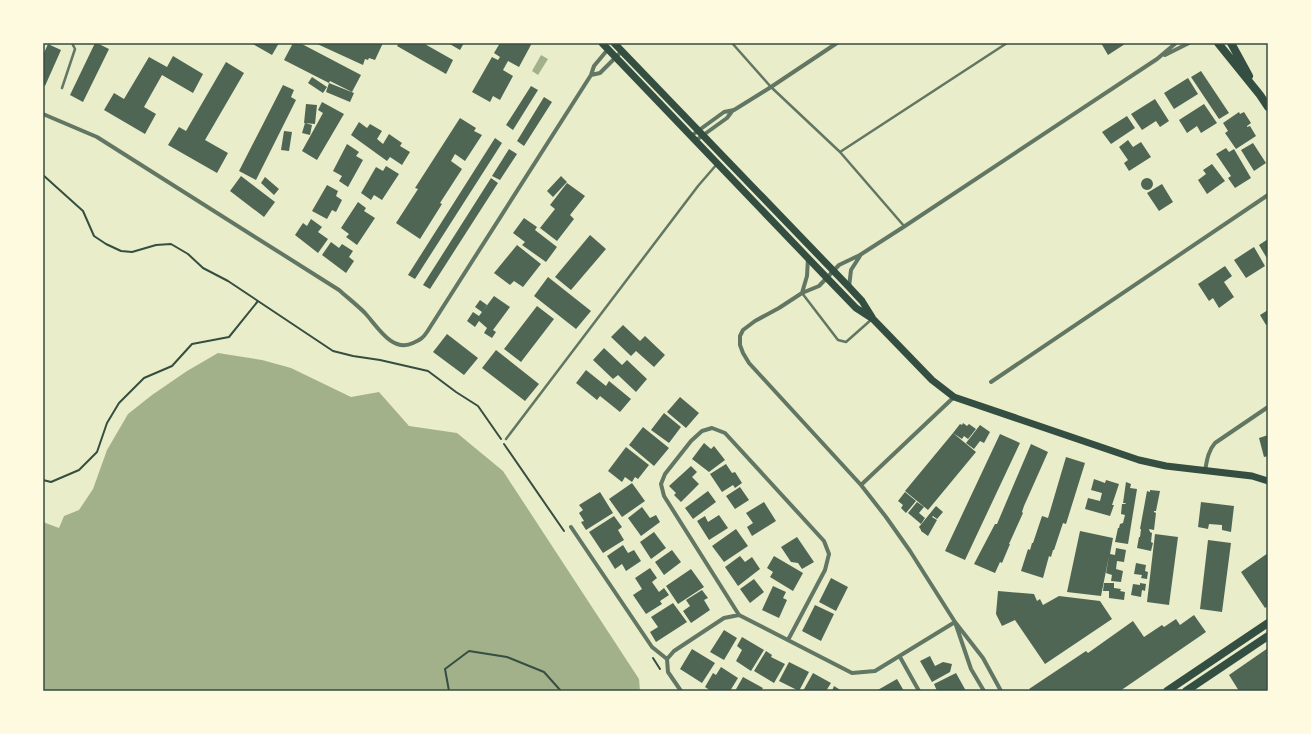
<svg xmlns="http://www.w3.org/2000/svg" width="1311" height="734" viewBox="0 0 1311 734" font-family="'Exo 2',sans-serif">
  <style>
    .water { fill: #a3b18a }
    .building { fill: #4f6655 }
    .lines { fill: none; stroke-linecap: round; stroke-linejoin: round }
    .path { stroke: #344e41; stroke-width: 2 }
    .service { stroke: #617663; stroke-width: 2.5 }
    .minor { stroke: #617663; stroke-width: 4 }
    .secondary { stroke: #344e41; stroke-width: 7 }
    .primary { stroke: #344e41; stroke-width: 8 }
    .neatline { fill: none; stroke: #344e41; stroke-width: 1.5 }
  </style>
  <rect width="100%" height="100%" fill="#e9edc9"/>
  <path class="water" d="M541 55 548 59 538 75 532 71Z
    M218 353 262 360 291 368 351 397 379 392 409 426 457 433 503 471 639 679 640 691H43V522L59 528 64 516 79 510 93 489 107 450 128 414 152 395 187 371Z"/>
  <path class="building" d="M95 43H97L109 49 83 102 70 95Z
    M251 43H279L272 55Z
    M293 43H300L361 75 352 92 330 81 329 83 284 60Z
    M315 43H383L375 60 369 58 368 60 365 59 363 65Z
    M399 43H423L453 60 446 74 397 46Z
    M448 43H464L460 50Z
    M500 43H532L519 67 508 61 503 70 513 76 500 100 493 96 490 102 472 92 492 57 498 60 500 57 494 53Z
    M1101 43H1124L1125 44 1108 55Z
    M48 44 61 50 45 86 43 85V55Z
    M173 56 203 74 193 93 162 75 144 107 156 114 145 134 104 110 114 93 124 99 149 57 167 67Z
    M226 62 244 73 205 140 228 153 217 173 168 145 179 127 186 131Z
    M1201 71 1229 113 1219 119 1191 77Z
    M312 77 327 87 323 93 308 83Z
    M1188 78 1198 94 1174 109 1164 93Z
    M329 83 354 93 350 102 326 92Z
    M283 85 294 90 291 97 296 100 256 180 239 171Z
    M531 86 538 90 513 130 506 125Z
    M544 97 552 102 524 146 517 141Z
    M1155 99 1169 121 1160 127 1156 121 1142 130 1131 114Z
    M322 102 344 114 317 160 302 151 323 113 318 110Z
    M306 104 317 105 315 124 304 123Z
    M1204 104 1217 123 1201 133 1197 126 1187 133 1179 120Z
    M1239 112 1240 114 1244 112 1251 123 1247 126V127L1250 126 1256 136 1236 149 1225 133 1228 131 1223 123Z
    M1127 116 1135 128 1111 144 1102 132Z
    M460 118 476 128 474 131 482 135 465 161 455 154 451 161 462 169 440 203 442 204 420 239 396 223 418 189 415 188Z
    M359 122 367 128 370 124 382 131 377 139 383 144 389 134 402 143 400 146 410 152 402 165 390 157 387 161 351 135Z
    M305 123 312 125 310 135 302 133Z
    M284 131 292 132 289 151 281 150Z
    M495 138 502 143 415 279 408 275Z
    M1128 140 1133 147 1141 142 1151 157 1129 171 1124 163 1128 160 1119 147Z
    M1253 143 1266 163 1254 171 1241 150Z
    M347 144 359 152 356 156 363 160 348 187 339 181 342 176 333 171Z
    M1226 148 1229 152 1234 149 1251 178 1235 188 1228 178 1231 176 1216 154Z
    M509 149 517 154 500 180 492 176Z
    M1212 164 1225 181 1207 194 1198 180 1206 174 1203 170Z
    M386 166 399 174 382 200 374 195 371 200 361 193 376 167 383 171Z
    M241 176 275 202 264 217 230 191Z
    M561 176 567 182 553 197 547 191Z
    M265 177 279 189 274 195 261 183Z
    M491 178 498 183 430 289 423 285Z
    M1141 184a6 6 0 1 1 12 0a6 6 0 1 1-12 0Z
    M567 183 585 196 570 215 574 219 557 241 540 228 555 209 550 205Z
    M1162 184 1173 202 1159 211 1147 193Z
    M327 185 338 191 336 196 342 200 336 212 332 210 327 219 312 211Z
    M358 202 366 208 364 211 375 218 357 245 346 237 349 234 341 228Z
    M524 218 537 227 535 230 557 247 546 262 522 245 525 242 513 233Z
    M311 219 322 227 318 232 328 239 318 253 295 235 303 223 307 226Z
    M590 235 606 249 571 290 555 277Z
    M1268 239V260L1259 245Z
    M331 242 339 248 342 244 353 251 349 257 354 261 346 273 322 255Z
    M517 245 541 264 523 287 514 281 510 285 494 273Z
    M1254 247 1265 266 1246 278 1234 260Z
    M1225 266 1232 276 1224 282 1234 297 1219 308 1213 298 1209 301 1198 284Z
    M548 277 591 311 576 329 534 296Z
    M494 296 510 307 493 330 496 332 492 338 484 333 487 328 479 321 475 327 467 321 473 312 479 316Z
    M480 300 487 305 482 312 475 307Z
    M537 306 554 319 521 362 504 349Z
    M1268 310V324L1266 325 1260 315Z
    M623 325 640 341 645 336 665 355 654 367 636 351 631 356 611 337Z
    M447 334 478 358 464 375 433 352Z
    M604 348 622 365 627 360 647 379 636 392 618 375 613 379 593 360Z
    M496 350 539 384 525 401 482 368Z
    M586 370 606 386 609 381 631 399 620 412 600 396 597 400 576 383Z
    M680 397 699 413 686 428 667 412Z
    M664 413 681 427 669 443 651 430Z
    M963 423 967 426 969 424 976 429 968 439 964 436 962 439 953 433 960 424 962 425Z
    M980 425 990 432 984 443 980 441 974 449 966 443Z
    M643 427 669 448 654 466 629 445Z
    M953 433 976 452 928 510 905 491Z
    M1000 434 1020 443 965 560 945 551Z
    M1268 435V456L1264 457 1259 438Z
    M704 443 711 449 714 446 725 460 709 472 692 459Z
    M1031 444 1048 452 1024 506 1022 512 1023 513 1009 544H1010L1002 563 1000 562 995 573 974 564 995 524H997Z
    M626 447 649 465 638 479 635 477 632 482 625 477 622 482 608 471Z
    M1066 457 1085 463 1066 524 1063 523 1054 550H1053L1051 557 1049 556 1043 578 1021 571 1028 549 1030 550 1032 543H1033L1042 516 1048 518Z
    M726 464 732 473 735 472 742 483 735 488 733 485 722 492 710 474Z
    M691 466 697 472 692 477 699 484 681 502 674 495 676 493 669 486Z
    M1094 479 1105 483 1106 480 1119 484 1112 505H1114L1110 516 1085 509 1088 498 1100 501 1102 493 1091 490Z
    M1126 482 1131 484 1130 488 1137 489 1128 544 1115 542 1118 528H1119L1120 524 1123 523 1125 515 1121 514 1122 504H1125L1126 503H1123Z
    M632 483 645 501 622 517 609 499Z
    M740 487 749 500 735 509 726 496Z
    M1150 490 1160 491 1156 511H1154V512L1156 513 1154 530 1149 529 1150 532 1152 533 1151 542 1153 543 1151 551 1137 548 1139 537H1140L1141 529H1140L1147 491 1150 492Z
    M708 491 716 502 693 519 685 508Z
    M600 492 613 513 586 530 581 522 584 521 579 513 583 510 579 505Z
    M905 492 916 501 906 513 901 508 903 505 898 501Z
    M764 502 776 521 752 536 747 527 753 523 746 513Z
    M917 502 924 507 919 513 925 518 921 524 908 513Z
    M1201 502 1234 506 1231 532 1222 530V525L1209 524 1208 529 1198 527Z
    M936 506 943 512 937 519 933 516 932 517 937 520 928 536 921 531V530L919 527Z
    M642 507 650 518 656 515 660 522 641 536 628 518Z
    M719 515 728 528 709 540 697 521 705 516 708 522Z
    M614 516 622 527 618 530 624 540 603 553 589 532Z
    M736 529 748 546 724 562 712 546Z
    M1080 531 1113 538 1110 554 1115 555 1116 548 1126 550 1124 562 1117 561 1116 569 1123 571 1121 582 1111 581 1112 575 1106 573 1109 556 1101 596 1067 592Z
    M654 532 666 548 651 559 640 542Z
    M1155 534 1178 537 1169 605 1147 602Z
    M797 537 814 562 802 569 798 563 791 562 781 547Z
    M1208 540 1231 543 1222 612 1200 609Z
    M623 545 628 553 634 550 641 561 626 571 622 564 615 569 607 556Z
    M672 550 681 562 664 575 655 562Z
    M1268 553V606L1265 608 1241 572Z
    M740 556 745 562 752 557 760 569 738 586 725 567Z
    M774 556 803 573 793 591 770 577 773 572 767 568Z
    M1136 563 1146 565 1145 571 1148 572 1147 579 1141 578 1142 575 1134 574Z
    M650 568 657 578 652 582 659 592 664 588 669 595 660 601 662 604 646 614 633 595 642 589 635 578Z
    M691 569 704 587 678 604 666 586Z
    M831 578 848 587 836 611 819 602Z
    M754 579 764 592 750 603 740 589Z
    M1104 583H1114V588L1121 589 1120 591 1125 592 1124 600 1109 598V591H1103Z
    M1140 583 1146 584 1145 591 1142 590 1141 597 1131 595 1133 584 1140 585Z
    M773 586 786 592 783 598 787 600 779 618 762 610Z
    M702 590 708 598 704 600 710 610 691 623 683 611 690 606 686 600Z
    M998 591 1034 594 1037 601 1040 599 1043 605 1059 596 1100 601 1112 619 1045 664 1015 620 1002 626 996 614Z
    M673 603 687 622 656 642 650 632 658 627 651 617Z
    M815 605 834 614 821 641 802 631Z
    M1194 615 1206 632 1120 691H1031L1029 689 1086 651 1088 653 1133 621 1144 637 1162 625 1164 627 1176 619 1180 625Z
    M724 630 737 638 724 660 710 652Z
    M742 637 764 650 751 671 736 661 742 650 737 646Z
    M1268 648V691H1239L1229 675Z
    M692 649 715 663 702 683 680 669Z
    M766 651 772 655 771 657 785 664 774 683 754 671Z
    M930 656 935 666 943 662 952 664 950 672 932 682 920 661Z
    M789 662 809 672 799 691 779 681Z
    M721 667 738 678 730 691H711L705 687 713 673 716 675Z
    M813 673 831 683 826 691H803Z
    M956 673 966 691H937L934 684Z
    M743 677 763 688 761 691H735Z
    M897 679 904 691H876Z
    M834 686 842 691H832Z"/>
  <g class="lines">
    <path class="path" d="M43 175 83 211 94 236 106 244 121 251 132 252 156 245 171 244 188 254 203 268 228 281 333 351 353 356 380 360 428 371 456 392 478 406 501 439
      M504 444 564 531
      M43 480 51 482 79 470 97 452 107 423 119 403 144 378 172 366 192 344 229 337 258 301
      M653 658 660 669
      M449 691 445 669 469 651 507 657 544 672 561 691"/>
    <path class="service" d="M732 43 771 87 840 152 904 226
      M62 88 75 49 72 43
      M840 152 1007 43
      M802 293 838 340 846 342 872 319
      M506 439 698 186 717 164"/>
    <path class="minor" d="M1165 55 1189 43
      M591 75 600 73 622 51
      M43 114 97 137 339 290C348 298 357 305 365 313 377 326 392 353 413 343 420 340 423 338 427 332L591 75 594 66 609 48
      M691 136 724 112 734 110 771 87 837 43
      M695 141 727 118 733 110
      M849 287 851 270 860 256
      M802 293 807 276 808 258
      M991 382 1268 195
      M1205 471C1207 460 1208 451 1215 443L1268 407
      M861 485 954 397
      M571 527 652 647 667 659
      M739 615 664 496 661 484 665 474 691 441 702 431 712 428 725 433 824 541 829 554 825 570 788 640
      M956 625 971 669 984 691
      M900 657 919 691
      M681 691 668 672 667 659 674 651 724 618 739 615 852 673 875 671 955 622
      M1001 691 983 658 955 622 910 551 886 517 861 485 749 363 743 353 740 345V336L743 330 755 321 779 308 802 293 819 286 839 265 860 255 905 226 1157 59 1176 43"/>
    <path class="secondary" d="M602 43 827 278 856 308 873 319 932 380 954 397 1139 460 1166 466 1252 476 1268 481
      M614 43 849 287 862 301 872 317"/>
    <path class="primary" d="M1218 43 1260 95 1268 107
      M1231 43 1249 76
      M1167 691 1268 623
      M1186 691 1268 636"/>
  </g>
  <rect width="1311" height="734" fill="none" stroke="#fefae0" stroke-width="88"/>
  <rect x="44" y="44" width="1223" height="646" class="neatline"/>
</svg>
